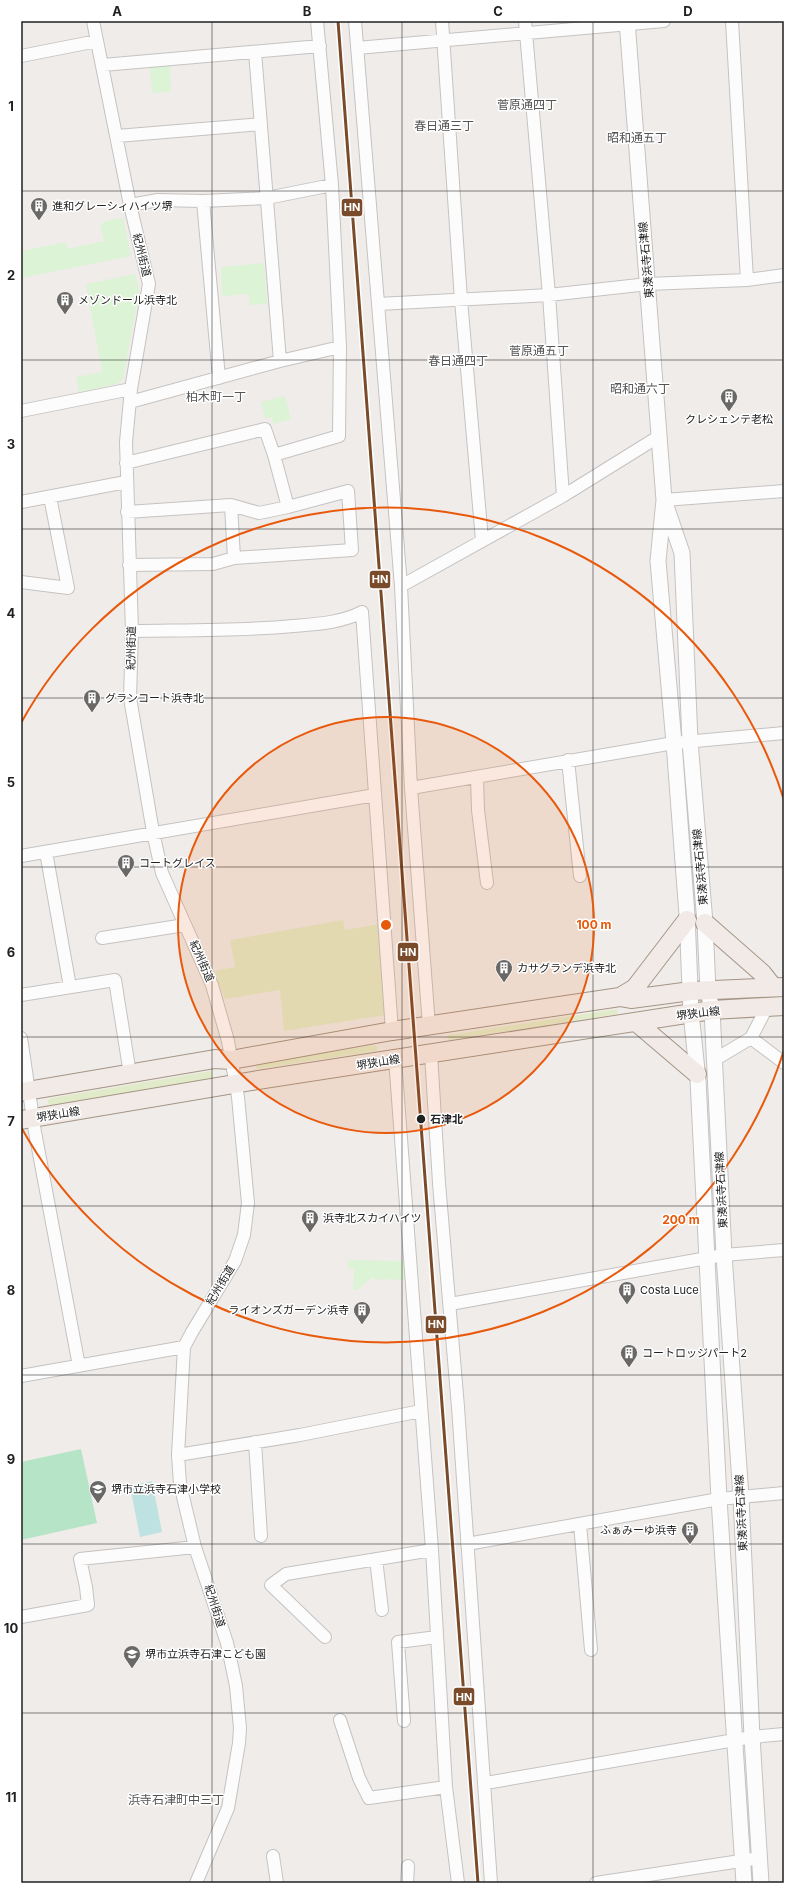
<svg xmlns="http://www.w3.org/2000/svg" width="805" height="1904" viewBox="0 0 805 1904" font-family="Inter,'Noto Sans JP',sans-serif">
  <style>
    .grass { fill: #e2ebc9 }
    .park { fill: #dcf3d6 }
    .pitch { fill: #b6e4c7 }
    .water { fill: #bee1e1 }
    .lines { fill: none; stroke-linecap: round; stroke-linejoin: round }
    .minor-casing { stroke: #c5c3c2; stroke-width: 14 }
    .tertiary-casing { stroke: #c5c3c2; stroke-width: 17 }
    .primary-casing { stroke: #a59585; stroke-width: 20 }
    .minor { stroke: #fdfcfc; stroke-width: 12 }
    .tertiary { stroke: #fdfcfc; stroke-width: 15 }
    .primary { stroke: #f2eae6; stroke-width: 18 }
    .tram-1-casing { stroke: #fff; stroke-width: 6 }
    .tram-1 { stroke: #7a4b2a; stroke-width: 3 }
    .grid { fill: none; stroke: #212121; stroke-width: 1; stroke-opacity: 0.55 }
    .ring { fill: none; stroke: #e8590c; stroke-width: 2 }
    .stop-dot { fill: #212121; stroke: #fff; stroke-width: 1.5 }
    .labels { text-anchor: middle; stroke-width: 3; stroke-linejoin: round; paint-order: stroke }
    .poi-label { font-size: 11px; fill: #212121; stroke: #fff; text-anchor: start }
    .street-label { font-size: 11px; fill: #212121; stroke: #fff }
    .stop-label { font-size: 11px; font-weight: bold; fill: #212121; stroke: #fff; text-anchor: start }
    .neighbourhood-label { font-size: 12px; fill: #545454; stroke: #fff }
    .centre { fill: #e8590c; stroke: #fff; stroke-width: 2 }
    .ring-label { font-size: 12px; text-anchor: middle; font-weight: bold; fill: #e8590c; stroke: #fff; stroke-width: 3; stroke-linejoin: round; paint-order: stroke }
    .line-badge { stroke: #fff; stroke-width: 1.5 }
    .badge-label { font-size: 11px; text-anchor: middle; font-weight: bold; fill: #fff }
    .neatline { fill: none; stroke: #212121; stroke-width: 1.5 }
    .grid-label { font-size: 13px; text-anchor: middle; font-weight: bold; fill: #212121 }
  </style>
  <rect width="100%" height="100%" fill="#efece9"/>
  <path class="grass" d="M343 920 345 930 379 924 385 1015 284 1031 280 990 225 999 214 971 235 967 230 940Z
    M617 1009 618 1014 449 1040 447 1037 449 1035Z
    M375 1045 378 1048 376 1051 257 1069 256 1064Z
    M212 1071 213 1078 51 1105 48 1103 47 1101 51 1098Z"/>
  <path class="park" d="M170 66 171 92 152 93 150 67Z
    M123 218 131 256 21 278V251L66 242 67 249 104 241 100 225 106 221Z
    M264 263 267 304 250 305 248 294 222 296 221 267Z
    M135 274 139 290 138 299 123 379 117 384 79 392 76 377 102 372 86 284Z
    M285 396 291 419 273 424 272 417 265 419 261 402Z
    M348 1260 404 1261 405 1280 382 1279 378 1281 373 1277 357 1290 353 1289 354 1269 348 1268Z"/>
  <path class="pitch" d="M81 1449 97 1523 21 1540V1462Z"/>
  <path class="water" d="M152 1481 162 1532 140 1537 130 1486Z"/>
  <g class="lines">
    <defs>
      <path id="minor" d="M93 21 130 205 149 284 131 389 126 442 132 631 130 698 153 832 162 873 212 985 228 1041 238 1097 248 1203 244 1235 235 1261 192 1332 184 1347 178 1455 180 1484 195 1547 227 1643 236 1686 240 1728 239 1743 228 1808 196 1883
        M355 21 401 586 411 788 429 1026
        M442 21 461 300 482 540
        M525 21 549 295 563 496
        M732 21 747 280
        M357 48 664 21
        M255 52 280 361
        M21 56 97 41
        M103 65 320 46
        M117 136 261 124
        M203 201 219 378
        M130 205 158 200 203 201 267 198 332 185
        M378 304 549 295 648 284 747 280 784 275
        M130 402 280 361 340 347
        M21 411 131 389
        M126 463 265 429 274 455
        M664 500 784 491
        M21 502 126 482
        M231 505 234 558
        M127 512 231 505 259 513 288 507 274 455 339 436 340 347 332 185 317 21
        M129 565 213 564 234 558 352 550 348 491 288 507
        M21 582 68 588 50 497
        M401 586 563 496 658 437
        M132 631C186 630 240 631 293 626 316 624 341 623 362 612L392 1031
        M568 760 580 876
        M477 777 478 810 487 883
        M411 788 674 743 784 733
        M46 852 70 987
        M21 856 375 795
        M102 938 185 925
        M21 995 115 980 130 1074
        M21 1038 35 1132 79 1366
        M751 1038 784 1063
        M431 1054 439 1183 458 1407 491 1883
        M714 1060 751 1038 767 1007
        M450 1304 724 1255 784 1250
        M21 1376 184 1347
        M255 1442 261 1536
        M178 1455 300 1435 421 1411
        M580 1524 591 1650
        M467 1544 719 1499 784 1493
        M432 1550 446 1787 458 1883
        M376 1559 382 1610
        M21 1617 88 1605 86 1587 80 1559 195 1547
        M325 1637 271 1585 286 1574 432 1550 395 1059
        M340 1720 359 1778 369 1798 446 1787
        M404 1721 398 1642 437 1637
        M486 1783 752 1737 784 1734
        M273 1856 277 1883
        M407 1883 408 1866
        M596 1883 760 1858"/>
      <path id="tertiary" d="M627 21 664 500 658 561 674 743 687 915 691 1013 698 1080 719 1499 744 1883
        M666 506 682 553 690 741 705 923 708 991 712 1010 724 1255 741 1497 752 1737 761 1883"/>
      <path id="primary" d="M705 923 762 973 773 987
        M620 997 635 988 687 920
        M636 1022 697 1074
        M21 1092 215 1059 231 1060 392 1031 620 997 631 999 691 991 784 987
        M21 1120 252 1081 712 1010 784 1006"/>
    </defs>
    <use href="#minor" class="minor-casing"/>
    <use href="#tertiary" class="tertiary-casing"/>
    <use href="#primary" class="primary-casing"/>
    <use href="#minor" class="minor"/>
    <use href="#tertiary" class="tertiary"/>
    <use href="#primary" class="primary"/>
    <defs>
      <path id="tram-1" d="M338 21 478 1883"/>
    </defs>
    <use href="#tram-1" class="tram-1-casing"/>
    <use href="#tram-1" class="tram-1"/>
  </g>
  <path class="grid" d="M212 21V1883M402 21V1883M593 21V1883M21 191H784M21 360H784M21 529H784M21 698H784M21 867H784M21 1037H784M21 1206H784M21 1375H784M21 1544H784M21 1713H784"/>
  <circle cx="386" cy="925" r="208" fill="#e8590c" fill-opacity=".12"/>
  <g class="ring">
    <circle cx="386" cy="925" r="208"/>
    <path d="M784 1050A417 417 0 0 1 21 1127M21 723A417 417 0 0 1 784 800"/>
  </g>
  <defs>
    <symbol id="building-pin" viewBox="-11 -11 22 30"><path d="M0 17L-7.5 6A9.5 9.5 0 1 1 7.5 6Z" fill="#696867" stroke="#fff"/><path d="M-4-6H4V6H1V3H-1V6H-4ZM-2.5-4.3h1.7v1.8h-1.7ZM.8-4.3h1.7v1.8H.8ZM-2.5-1h1.7V.8h-1.7ZM.8-1h1.7V.8H.8Z" fill="#fff"/></symbol>
    <symbol id="school-pin" viewBox="-11 -11 22 30"><path d="M0 17L-7.5 6A9.5 9.5 0 1 1 7.5 6Z" fill="#696867" stroke="#fff"/><path d="M0-5L7-2L0 1L-7-2ZM-4 1L0 2.5L4 1V4Q0 6-4 4Z" fill="#fff"/></symbol>
  </defs>
  <g fill-rule="evenodd">
    <use href="#building-pin" x="29" y="196" width="20" height="27"/>
    <use href="#building-pin" x="55" y="290" width="20" height="27"/>
    <use href="#building-pin" x="719" y="387" width="20" height="27"/>
    <use href="#building-pin" x="82" y="688" width="20" height="27"/>
    <use href="#building-pin" x="116" y="853" width="20" height="27"/>
    <use href="#building-pin" x="494" y="958" width="20" height="27"/>
    <use href="#building-pin" x="300" y="1208" width="20" height="27"/>
    <use href="#building-pin" x="617" y="1280" width="20" height="27"/>
    <use href="#building-pin" x="352" y="1300" width="20" height="27"/>
    <use href="#building-pin" x="619" y="1343" width="20" height="27"/>
    <use href="#school-pin" x="88" y="1479" width="20" height="27"/>
    <use href="#building-pin" x="680" y="1520" width="20" height="27"/>
    <use href="#school-pin" x="122" y="1644" width="20" height="27"/>
  </g>
  <circle class="stop-dot" cx="421" cy="1119" r="5"/>
  <g class="labels">
    <g class="poi-label">
      <text x="52" y="210">進和グレーシィハイツ堺</text>
      <text x="78" y="304">メゾンドール浜寺北</text>
      <text x="729" y="423" text-anchor="middle">クレシェンテ老松</text>
      <text x="105" y="702">グランコート浜寺北</text>
      <text x="139" y="867">コートグレイス</text>
      <text x="517" y="972">カサグランデ浜寺北</text>
      <text x="323" y="1222">浜寺北スカイハイツ</text>
      <text x="640" y="1294">Costa Luce</text>
      <text x="349" y="1314" text-anchor="end">ライオンズガーデン浜寺</text>
      <text x="642" y="1357">コートロッジパート2</text>
      <text x="111" y="1493">堺市立浜寺石津小学校</text>
      <text x="677" y="1534" text-anchor="end">ふぁみーゆ浜寺</text>
      <text x="145" y="1658">堺市立浜寺石津こども園</text>
    </g>
    <g class="street-label">
      <text transform="translate(142 255) rotate(76)" y="4">紀州街道</text>
      <text transform="translate(646 260) rotate(-95)" y="4">東湊浜寺石津線</text>
      <text transform="translate(131 648) rotate(-89)" y="4">紀州街道</text>
      <text transform="translate(700 867) rotate(-95)" y="4">東湊浜寺石津線</text>
      <text transform="translate(202 961) rotate(66)" y="4">紀州街道</text>
      <text transform="translate(698 1013) rotate(-7)" y="4">堺狭山線</text>
      <text transform="translate(378 1062) rotate(-9)" y="4">堺狭山線</text>
      <text transform="translate(58 1114) rotate(-9)" y="4">堺狭山線</text>
      <text transform="translate(721 1190) rotate(-93)" y="4">東湊浜寺石津線</text>
      <text transform="translate(220 1285) rotate(-59)" y="4">紀州街道</text>
      <text transform="translate(741 1513) rotate(-93)" y="4">東湊浜寺石津線</text>
      <text transform="translate(215 1606) rotate(72)" y="4">紀州街道</text>
    </g>
    <g class="stop-label">
      <text x="430" y="1123">石津北</text>
    </g>
    <g class="neighbourhood-label">
      <text x="527" y="109">菅原通四丁</text>
      <text x="444" y="130">春日通三丁</text>
      <text x="637" y="142">昭和通五丁</text>
      <text x="539" y="355">菅原通五丁</text>
      <text x="458" y="365">春日通四丁</text>
      <text x="640" y="393">昭和通六丁</text>
      <text x="216" y="401">柏木町一丁</text>
      <text x="176" y="1804">浜寺石津町中三丁</text>
    </g>
  </g>
  <circle cx="386" cy="925" r="6" class="centre"/>
  <g class="ring-label">
    <text x="594" y="929">100 m</text>
    <text x="681" y="1224">200 m</text>
  </g>
  <g class="line-badge">
    <rect x="341" y="198" width="22" height="19" rx="4" fill="#7a4b2a"/>
    <rect x="369" y="570" width="22" height="19" rx="4" fill="#7a4b2a"/>
    <rect x="397" y="942" width="22" height="20" rx="4" fill="#7a4b2a"/>
    <rect x="425" y="1315" width="22" height="19" rx="4" fill="#7a4b2a"/>
    <rect x="453" y="1687" width="22" height="19" rx="4" fill="#7a4b2a"/>
  </g>
  <g class="badge-label">
    <text x="352" y="211">HN</text>
    <text x="380" y="583">HN</text>
    <text x="408" y="956">HN</text>
    <text x="436" y="1328">HN</text>
    <text x="464" y="1701">HN</text>
  </g>
  <rect width="805" height="1904" fill="none" stroke="#ffffff" stroke-width="44"/>
  <rect x="22" y="22" width="761" height="1860" class="neatline"/>
  <g class="grid-label">
    <text x="117" y="16">A</text>
    <text x="307" y="16">B</text>
    <text x="498" y="16">C</text>
    <text x="688" y="16">D</text>
    <text x="11" y="111">1</text>
    <text x="11" y="280">2</text>
    <text x="11" y="449">3</text>
    <text x="11" y="618">4</text>
    <text x="11" y="787">5</text>
    <text x="11" y="957">6</text>
    <text x="11" y="1126">7</text>
    <text x="11" y="1295">8</text>
    <text x="11" y="1464">9</text>
    <text x="11" y="1633">10</text>
    <text x="11" y="1802">11</text>
  </g>
</svg>
